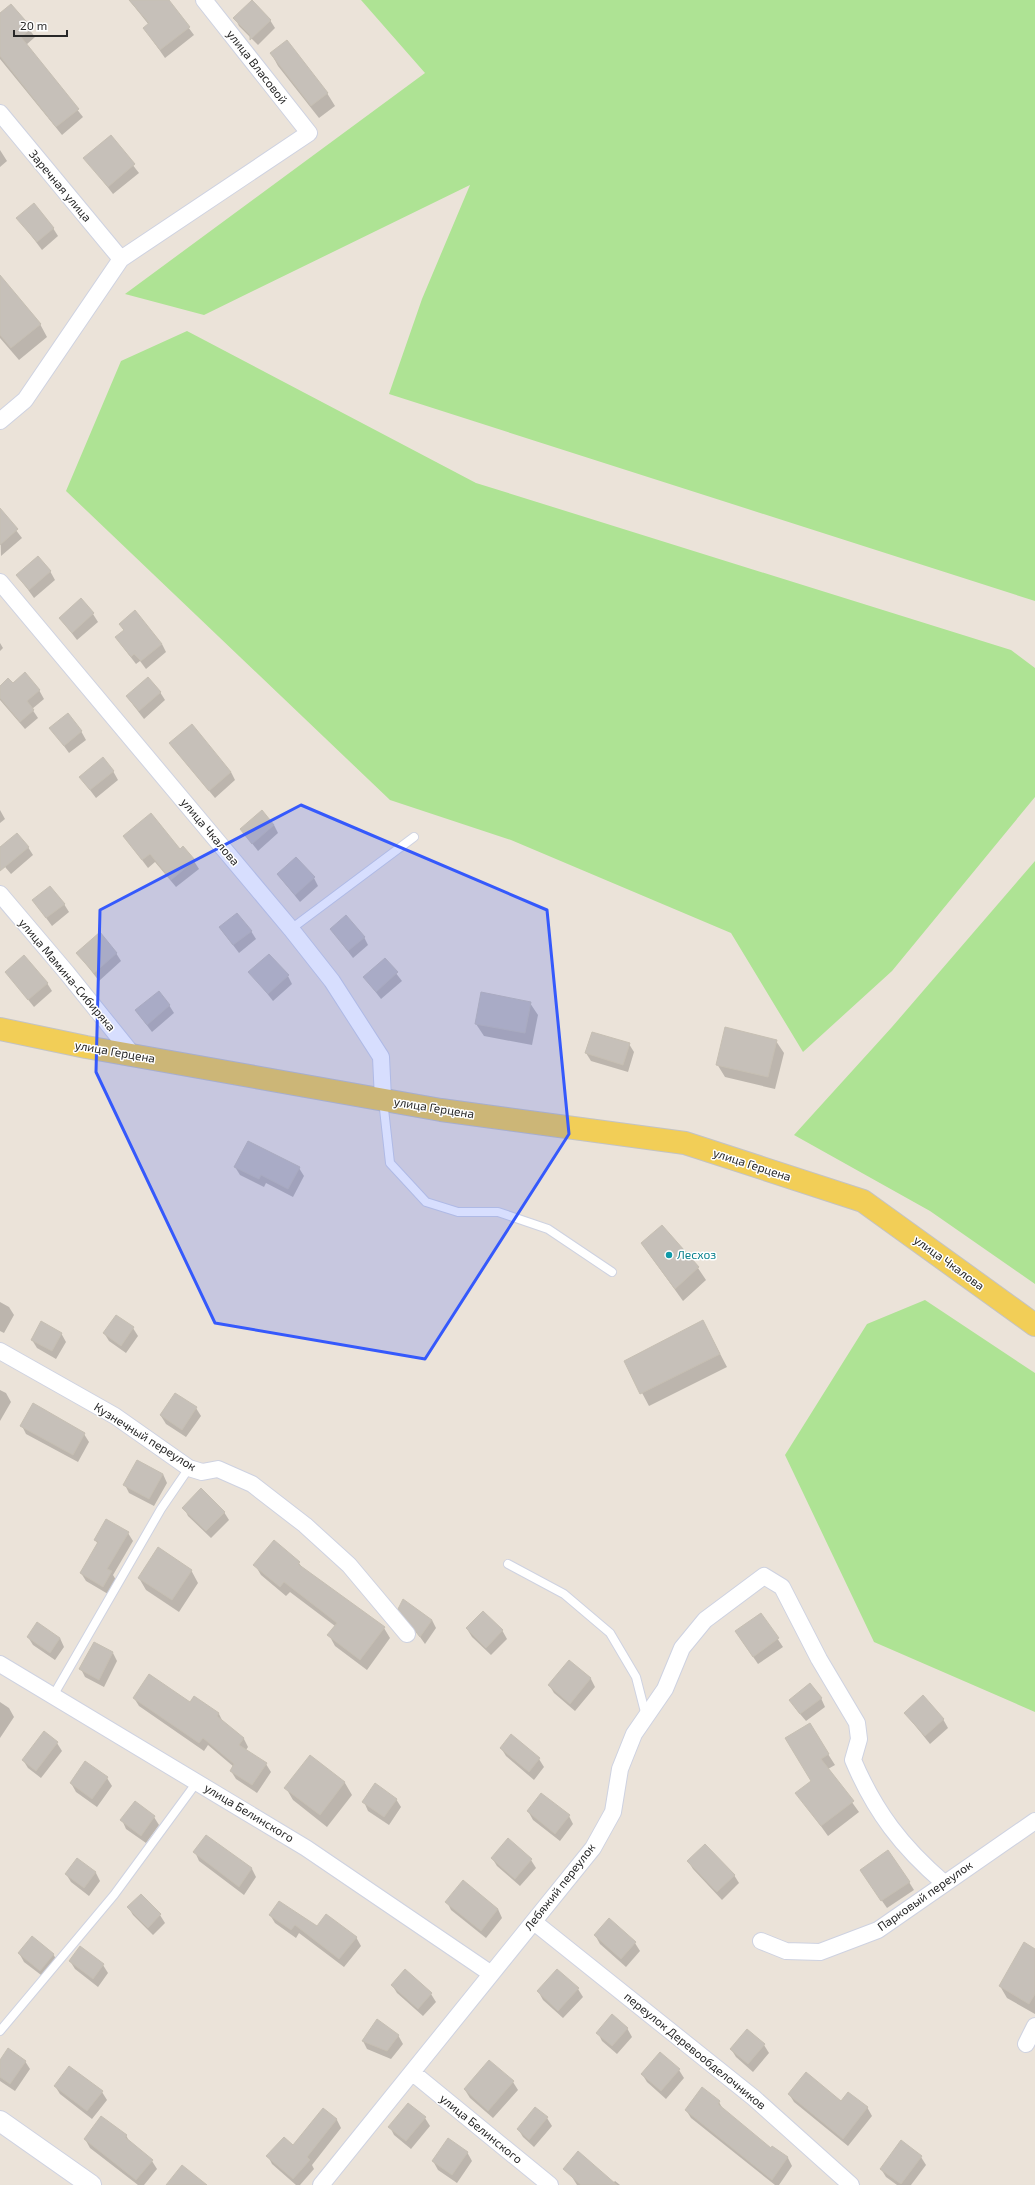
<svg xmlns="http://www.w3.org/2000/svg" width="1035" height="2185" viewBox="0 0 1035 2185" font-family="'Exo 2',sans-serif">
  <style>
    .green { fill: #aee394 }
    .shadow { fill: #0003 }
    .building { fill: #c6c0b9; stroke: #c6bfb3 }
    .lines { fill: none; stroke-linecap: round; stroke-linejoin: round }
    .service-casing { stroke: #ced2e1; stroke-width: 10 }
    .minor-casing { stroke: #ced2e1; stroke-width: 18 }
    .tertiary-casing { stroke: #ced2e1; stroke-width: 22 }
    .primary-casing { stroke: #c3c3c3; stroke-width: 24 }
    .service { stroke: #fff; stroke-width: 8 }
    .minor { stroke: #fff; stroke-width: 16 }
    .tertiary { stroke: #fff; stroke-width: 20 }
    .primary { stroke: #f2ce57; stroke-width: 22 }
    .marked { fill: #3559fc; fill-opacity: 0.2; stroke: #3559fc; stroke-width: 3; stroke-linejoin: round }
    .culture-dot { fill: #0f9aa8; stroke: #fff; stroke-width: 1.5 }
    .labels { text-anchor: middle; stroke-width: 3; stroke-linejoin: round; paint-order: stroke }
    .street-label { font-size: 12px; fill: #282828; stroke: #fff }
    .culture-label { font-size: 12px; fill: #0d838f; stroke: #fff; text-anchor: start }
  </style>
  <rect width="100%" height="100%" fill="#ebe3d9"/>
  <path class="green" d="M361 0H1035V601L389 394 422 299 470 185 204 315 125 294 425 73Z
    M187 331 476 483 1011 650 1035 668V797L892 971 803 1052 731 933 511 840 390 800 66 491 121 361Z
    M1035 861V1284L930 1211 794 1135 892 1027Z
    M925 1300 1035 1373V1712L874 1642 785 1455 867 1324Z"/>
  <path class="shadow" d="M129 0H168L194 35 165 58 144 28 149 25Z
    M11 5 35 37 26 45 83 117 62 135 0 59V14Z
    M235 18 270 20 275 28 258 45 239 26Z
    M271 53 327 93 335 106 319 118 278 66Z
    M110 136 139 173 113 194 85 158Z
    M0 150 7 161 0 167Z
    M18 218 53 228 58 236 42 250Z
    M0 289 40 324 47 337 19 360 0 338Z
    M5 516 22 538 1 556 0 520Z
    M50 571 55 580 34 598 18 576Z
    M93 614 98 622 77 640 60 618Z
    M120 624 162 644 166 652 146 669 140 661 136 664 116 638 124 631Z
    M0 643 3 648 0 651Z
    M0 687 39 690 44 699 32 709 38 718 25 729 0 700Z
    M160 692 165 700 144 719 127 697Z
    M51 728 81 731 86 740 69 753Z
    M170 744 231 772 235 780 215 798Z
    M113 771 118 780 96 798 80 777Z
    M0 810 5 819 0 823Z
    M274 825 278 833 258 851 241 829Z
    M124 836 180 850 194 861 199 869 176 887 155 862 148 868Z
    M28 847 33 855 11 874 0 861V848Z
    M278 875 314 878 318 886 300 902Z
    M33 900 64 904 69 912 52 926Z
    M220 928 251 931 256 939 239 953Z
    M331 929 364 937 368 945 353 958Z
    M116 953 121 961 99 981 78 954Z
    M385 959 402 981 381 999 364 977Z
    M6 972 47 983 52 991 34 1007Z
    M250 972 288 976 292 984 273 1001Z
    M530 1003 538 1015 532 1045 484 1036 476 1024Z
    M169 1005 174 1013 152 1032 136 1011Z
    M776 1041 784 1053 775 1089 725 1077 717 1064Z
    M629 1044 634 1052 628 1072 591 1061 586 1053Z
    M235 1167 299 1168 304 1176 293 1197 266 1183 264 1187 240 1175Z
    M662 1227 698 1268 706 1280 683 1301 642 1244Z
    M0 1302 9 1307 14 1315 4 1333 0 1331Z
    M703 1321 727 1367 649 1406 625 1361Z
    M133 1328 138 1336 126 1353 109 1341 104 1333Z
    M61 1333 66 1342 56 1359 37 1348 32 1340Z
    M0 1390 6 1393 11 1402 0 1421Z
    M196 1408 201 1416 186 1437 166 1424 161 1416Z
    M22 1426 84 1434 89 1442 78 1462 26 1434Z
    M163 1474 167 1483 154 1506 129 1493 125 1485Z
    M184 1508 224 1512 229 1520 211 1538 188 1516Z
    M128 1533 133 1541 113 1575 116 1580 108 1594 86 1581 81 1573 98 1544 95 1540Z
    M274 1542 299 1563 303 1569 384 1628 390 1638 367 1670 335 1646 329 1635 335 1626 290 1592 286 1596 261 1575 255 1565Z
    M191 1570 198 1583 179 1612 146 1590 139 1578Z
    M400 1609 432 1620 436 1628 425 1644Z
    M761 1614 783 1647 758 1664 736 1632Z
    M467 1629 502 1630 507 1639 491 1655 472 1637Z
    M28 1637 60 1638 64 1647 55 1660 33 1645Z
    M113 1653 117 1661 104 1687 85 1677 81 1669Z
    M569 1661 591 1679 595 1687 575 1711 554 1693 549 1685Z
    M194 1697 219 1714 223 1722 244 1739 248 1747 246 1750 266 1764 271 1772 257 1793 236 1779 231 1771 234 1767 208 1745 204 1751 139 1706 134 1698 190 1703Z
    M821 1698 825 1707 806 1721 795 1708Z
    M0 1702 9 1708 14 1717 0 1738Z
    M905 1713 943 1719 948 1728 930 1744Z
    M57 1743 62 1751 41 1778 28 1768 23 1760Z
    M501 1748 539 1759 544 1767 534 1780 506 1756Z
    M792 1749 828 1754 835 1765 828 1769 859 1812 828 1836 797 1793 812 1781Z
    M310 1756 345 1783 352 1795 327 1827 293 1800 286 1788Z
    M107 1778 112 1786 97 1807 76 1792 71 1783Z
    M396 1799 401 1807 389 1825 368 1811 364 1802Z
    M135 1803 154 1817 159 1825 146 1843 126 1829 122 1820Z
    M528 1811 569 1816 573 1824 560 1841 533 1820Z
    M206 1837 252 1869 256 1877 244 1895 199 1861 195 1852Z
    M492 1858 531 1860 536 1868 520 1886 497 1866Z
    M688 1861 734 1875 739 1883 722 1900 693 1869Z
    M96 1873 100 1881 89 1896 71 1882 66 1874Z
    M866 1878 909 1882 914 1890 887 1908Z
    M447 1902 498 1909 502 1918 486 1938 451 1910Z
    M128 1907 160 1915 165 1923 153 1935 133 1915Z
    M270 1915 356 1937 361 1946 344 1967 299 1933 296 1938 275 1923Z
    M595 1935 635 1943 640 1951 626 1967 600 1944Z
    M80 1948 103 1965 108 1973 98 1987 75 1969 70 1961Z
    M1035 1950V2014L1007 1998 1000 1986Z
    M19 1953 53 1954 58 1962 45 1978 24 1962Z
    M392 1985 431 1994 436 2002 423 2016 397 1993Z
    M578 1989 583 1997 563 2018 543 2000 538 1991Z
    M627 2028 632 2037 617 2054 602 2041 598 2033Z
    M398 2035 403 2044 391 2059 367 2049 363 2041Z
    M764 2045 769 2053 753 2072 736 2057 731 2049Z
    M25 2061 30 2069 15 2091 0 2081V2062Z
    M679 2070 684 2078 666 2099 647 2082 642 2074Z
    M513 2082 518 2090 493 2118 470 2098 465 2090Z
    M55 2086 102 2092 107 2100 92 2119 60 2094Z
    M789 2094 867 2107 872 2116 848 2146 794 2102Z
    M719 2102 724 2111 771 2150 772 2147 788 2158 792 2166 779 2185H775L691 2118 686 2110Z
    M323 2109 337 2120 341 2128 312 2165 314 2169 300 2185H296L272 2164 268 2156 293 2146Z
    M425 2118 430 2126 411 2149 394 2135 390 2127Z
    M547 2118 552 2126 534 2147 523 2137 518 2129Z
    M126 2135 129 2141 152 2161 157 2169 144 2185H138L90 2148 85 2139Z
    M467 2152 472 2161 457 2183 438 2170 433 2161Z
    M921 2157 926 2165 911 2185H897L886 2177 881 2169Z
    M572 2177 613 2183 615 2181 620 2185H577Z"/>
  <path class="building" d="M129 0H169L190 27 160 50 143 28 149 23Z
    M252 0 271 20 250 40V35L233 18Z
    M11 4 32 28 21 37 79 109 56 127 0 56V13Z
    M287 40 328 93 311 106 270 53Z
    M111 135 135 164 108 187 83 158Z
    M34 203 54 228 37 242 16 218Z
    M0 275 41 324 11 348 0 335Z
    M0 508 18 529 0 545Z
    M38 556 51 571 29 590 16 575Z
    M81 598 94 613 72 633 59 618Z
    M135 610 162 644 141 661 134 654 131 657 115 637 124 630 119 624Z
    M25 672 40 690 27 701 34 710 20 722 0 698V686L8 678 13 683Z
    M148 677 161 692 139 711 126 696Z
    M68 713 82 731 64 746 49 728Z
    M192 724 231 772 209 791 169 743Z
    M103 757 114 771 90 790 79 777Z
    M262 810 274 825 252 844 240 829Z
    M151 813 180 849 183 846 195 860 171 880 150 854 142 860 123 836Z
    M17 833 29 847 0 871V847Z
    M296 857 315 877 295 895 277 874Z
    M50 886 65 904 46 918 32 900Z
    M237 913 252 931 233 945 219 927Z
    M346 915 365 937 348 951 330 929Z
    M100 932 117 953 94 973 76 953Z
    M269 954 289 975 268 994 248 972Z
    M24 955 48 983 28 1000 5 972Z
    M385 958 398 972 376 992 363 977Z
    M159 991 170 1005 147 1025 135 1010Z
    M481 992 531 1002 525 1033 475 1024Z
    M725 1027 777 1040 768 1077 716 1065Z
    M592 1032 630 1043 623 1065 585 1053Z
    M248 1141 300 1167 288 1189 261 1175 259 1179 234 1167Z
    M662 1225 699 1267 675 1289 641 1243Z
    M116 1315 134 1327 121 1346 103 1333Z
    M703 1320 720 1354 640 1394 624 1361Z
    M41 1321 62 1333 52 1351 31 1340Z
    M175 1393 197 1407 182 1430 160 1415Z
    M33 1403 85 1433 73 1455 20 1426Z
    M137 1460 163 1474 149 1499 123 1485Z
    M201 1488 225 1512 206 1531 182 1508Z
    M106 1519 129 1532 107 1569 112 1571 103 1587 80 1573 98 1542 94 1540Z
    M274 1540 300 1562 298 1564 385 1627 360 1660 327 1635 337 1623 284 1582 280 1587 253 1565Z
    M158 1547 192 1570 172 1600 138 1578Z
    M403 1599 432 1620 420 1637 398 1609Z
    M483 1611 503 1630 486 1648 466 1628Z
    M761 1613 779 1638 753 1657 735 1631Z
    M37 1622 60 1638 50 1653 27 1637Z
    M94 1642 113 1652 99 1680 79 1669Z
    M569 1660 591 1678 570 1704 548 1685Z
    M149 1674 190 1702 194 1696 219 1713 217 1716 244 1738 239 1745 267 1763 252 1785 230 1771 234 1764 203 1738 199 1743 133 1698Z
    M810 1683 822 1698 800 1714 789 1700Z
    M923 1695 944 1719 925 1736 904 1713Z
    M810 1723 829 1754 821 1759 854 1801 821 1826 795 1793 811 1781 785 1738Z
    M44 1731 58 1742 36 1771 22 1760Z
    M511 1734 540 1758 529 1772 500 1748Z
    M310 1755 345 1782 320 1815 284 1788Z
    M85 1761 108 1777 92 1799 70 1783Z
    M375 1783 397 1799 384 1817 362 1802Z
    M541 1793 570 1815 555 1834 527 1811Z
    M135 1801 155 1816 141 1836 120 1820Z
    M206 1835 252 1868 239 1887 193 1852Z
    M508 1838 532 1859 515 1879 491 1858Z
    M705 1844 735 1875 717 1892 687 1861Z
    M888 1850 910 1882 881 1901 860 1870Z
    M77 1858 96 1872 84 1888 65 1874Z
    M463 1880 498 1909 481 1931 445 1902Z
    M141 1894 161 1914 148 1928 127 1907Z
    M279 1901 317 1926 326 1914 357 1937 339 1959 295 1925 291 1930 269 1915Z
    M609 1918 636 1942 621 1959 594 1935Z
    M32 1936 54 1954 40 1971 18 1953Z
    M1024 1942 1035 1949V1994L1029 2004 999 1986Z
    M80 1946 104 1964 93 1979 69 1961Z
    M405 1969 432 1993 418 2009 391 1985Z
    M557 1969 579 1988 558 2011 537 1991Z
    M612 2014 628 2028 612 2046 596 2033Z
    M377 2019 399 2035 387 2051 362 2041Z
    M747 2029 765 2044 748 2064 730 2049Z
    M8 2048 26 2061 10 2084 0 2077V2060Z
    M660 2052 680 2069 661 2091 641 2074Z
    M489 2060 514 2081 488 2111 464 2089Z
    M69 2066 103 2091 87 2111 54 2086Z
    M806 2072 841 2101 848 2092 868 2107 843 2139 788 2094Z
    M702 2087 720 2101 718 2104 771 2148 772 2146 788 2157 772 2180 685 2110Z
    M408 2103 426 2117 406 2141 388 2127Z
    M535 2107 548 2117 529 2140 517 2129Z
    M323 2108 337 2119 307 2157 310 2160 293 2179 266 2156 284 2137 293 2145Z
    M101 2116 127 2135 125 2137 153 2160 136 2180 84 2139Z
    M448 2138 468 2152 452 2175 432 2161Z
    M901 2140 922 2156 901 2184 880 2169Z
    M578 2151 617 2185H581L563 2169Z
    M182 2165 207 2185H166Z"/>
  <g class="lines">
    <defs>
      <path id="service" d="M291 929 414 837
        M383 1100 390 1163 426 1202 458 1212H498L548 1229 612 1272
        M508 1564 564 1594 610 1633 636 1677 646 1716
        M53 1696 161 1509 189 1468
        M0 2031 114 1895 197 1782"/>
      <path id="minor" d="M0 113 121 259
        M0 421 25 400 121 259 309 133 204 0
        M0 582 291 929 332 981 381 1057 383 1099
        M0 894 67 973 133 1055
        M0 1351 115 1416 189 1468 202 1472 218 1469 252 1484 305 1525 349 1565 407 1634
        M0 1664 306 1848 490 1973
        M534 1922 754 2098 851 2185
        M761 1941 786 1951 820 1952 878 1930 1035 1821
        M1026 2044 1035 2026
        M413 2073 550 2185
        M321 2185 593 1848 613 1812 620 1769 634 1734 665 1689 682 1648 705 1620 764 1576 782 1587 819 1659 857 1723 859 1739 853 1760C875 1812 902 1847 944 1883"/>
      <path id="tertiary" d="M0 2121 91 2185"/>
      <path id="primary" d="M0 1029 86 1047 441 1110 685 1143 863 1201 1035 1325"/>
    </defs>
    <use href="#service" class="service-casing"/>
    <use href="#minor" class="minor-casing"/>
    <use href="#tertiary" class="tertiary-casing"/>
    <use href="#primary" class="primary-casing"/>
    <use href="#service" class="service"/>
    <use href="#minor" class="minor"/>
    <use href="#tertiary" class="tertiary"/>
    <use href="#primary" class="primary"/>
  </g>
  <path class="marked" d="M301 805 547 910 569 1134 425 1359 215 1323 96 1072 100 910Z"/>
  <circle class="culture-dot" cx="669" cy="1255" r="4"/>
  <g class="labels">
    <g class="street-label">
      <text transform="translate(257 67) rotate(52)" y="4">улица Власовой</text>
      <text transform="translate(60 186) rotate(50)" y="4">Заречная улица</text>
      <text transform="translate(210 832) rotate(50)" y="4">улица Чкалова</text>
      <text transform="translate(67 975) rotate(50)" y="4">улица Мамина-Сибиряка</text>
      <text transform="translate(115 1052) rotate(10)" y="4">улица Герцена</text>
      <text transform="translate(434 1108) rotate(9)" y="4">улица Герцена</text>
      <text transform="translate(752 1165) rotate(18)" y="4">улица Герцена</text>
      <text transform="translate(949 1263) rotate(36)" y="4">улица Чкалова</text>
      <text transform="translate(145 1437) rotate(32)" y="4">Кузнечный переулок</text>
      <text transform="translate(249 1813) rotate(31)" y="4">улица Белинского</text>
      <text transform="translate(560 1887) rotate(-52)" y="4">Лебяжий переулок</text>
      <text transform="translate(925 1896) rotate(-35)" y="4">Парковый переулок</text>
      <text transform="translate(695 2051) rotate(39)" y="4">переулок Деревообделочников</text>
      <text transform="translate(481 2129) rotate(39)" y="4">улица Белинского</text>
    </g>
    <g class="culture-label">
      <text x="677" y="1259">Лесхоз</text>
    </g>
  </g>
  <path d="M14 30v6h53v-6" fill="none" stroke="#282828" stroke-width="2"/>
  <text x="20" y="30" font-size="12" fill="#282828" stroke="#ffffff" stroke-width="3" paint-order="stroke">20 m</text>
</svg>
